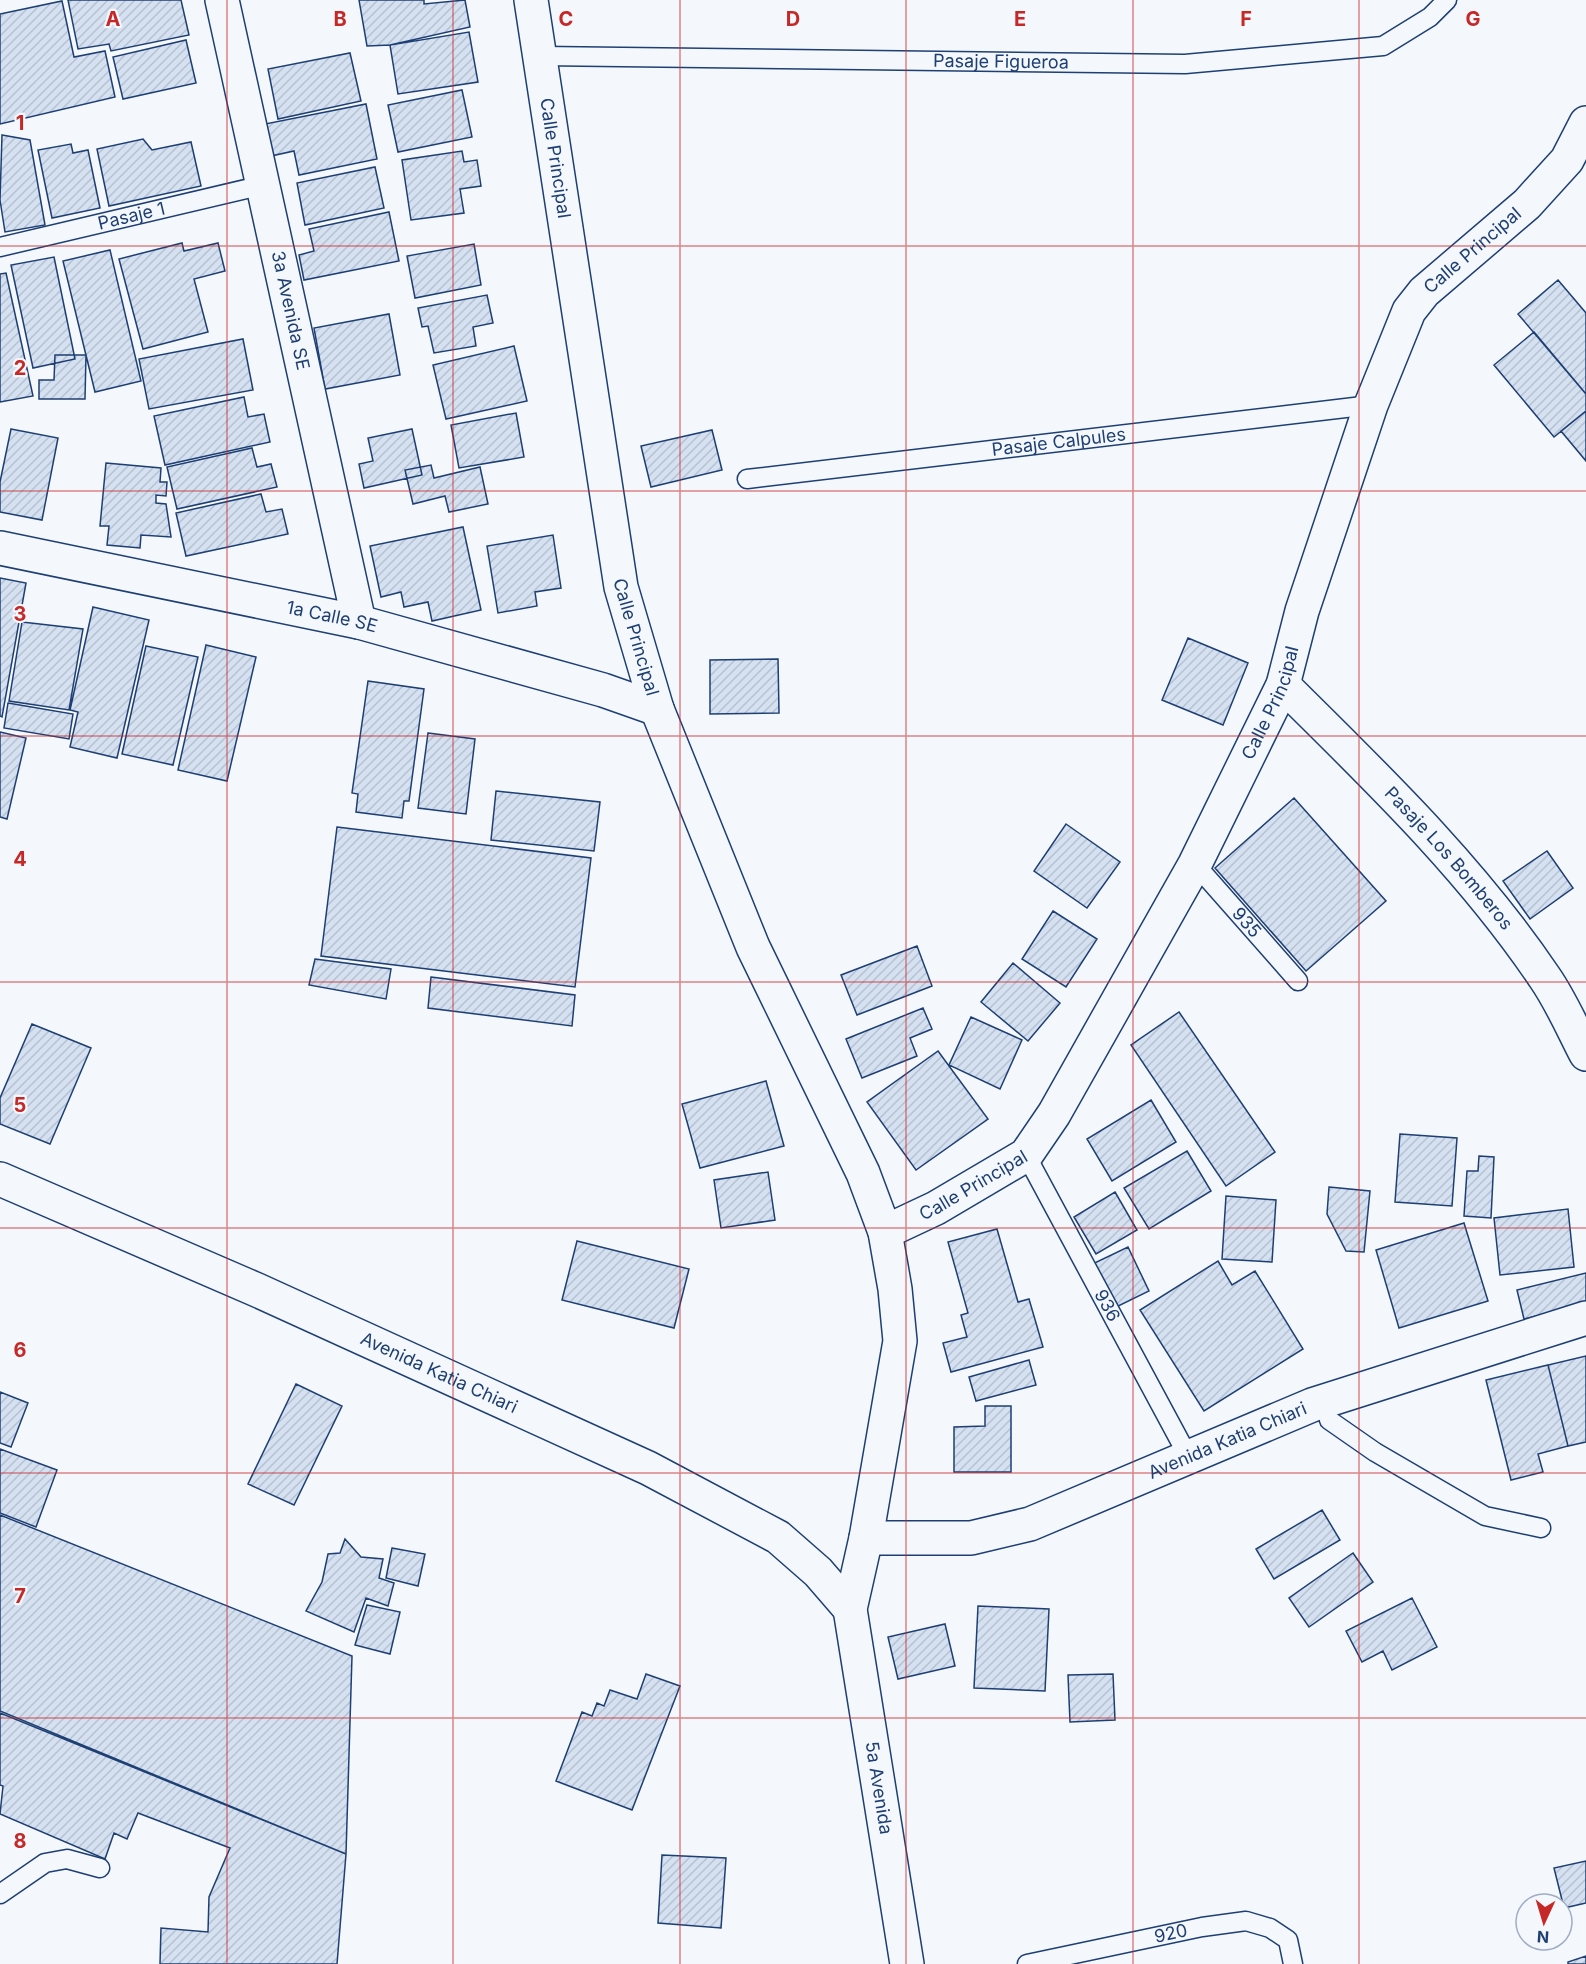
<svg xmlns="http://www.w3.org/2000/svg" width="1586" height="1964" viewBox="0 0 1586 1964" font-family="Inter,sans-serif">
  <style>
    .building { fill: url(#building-hatch); stroke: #1d3f73; stroke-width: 1.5 }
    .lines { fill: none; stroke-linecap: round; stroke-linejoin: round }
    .service-casing { stroke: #1d3f73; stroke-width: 21 }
    .minor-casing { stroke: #1d3f73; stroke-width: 36 }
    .tertiary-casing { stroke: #1d3f73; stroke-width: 36 }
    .service { stroke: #f4f7fb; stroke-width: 18 }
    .minor { stroke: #f4f7fb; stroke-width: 33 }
    .tertiary { stroke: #f4f7fb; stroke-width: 33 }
    .grid { fill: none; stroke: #c62828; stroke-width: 1.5; stroke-opacity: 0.55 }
    .labels { text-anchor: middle; stroke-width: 4.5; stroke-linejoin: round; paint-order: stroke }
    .street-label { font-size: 18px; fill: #1d3f73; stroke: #f4f7fb }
    .grid-label { font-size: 20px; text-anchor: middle; font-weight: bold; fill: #c62828; stroke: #f4f7fb; stroke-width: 4.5; stroke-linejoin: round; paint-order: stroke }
  </style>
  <defs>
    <pattern id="building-hatch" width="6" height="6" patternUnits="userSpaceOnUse" patternTransform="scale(1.5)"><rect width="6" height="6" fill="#d5e0f0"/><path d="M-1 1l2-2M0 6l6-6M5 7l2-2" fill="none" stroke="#b6c1d1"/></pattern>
  </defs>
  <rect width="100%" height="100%" fill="#f4f7fb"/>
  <path class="building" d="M68 0H181L189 35 111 51 109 44 78 49Z
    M359 0H424V4L465 0 470 27 390 45 367 46Z
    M62 1 74 57 105 51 115 97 0 124V14Z
    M469 32 478 82 398 94 390 45Z
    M186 40 196 83 123 99 113 57Z
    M350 53 361 101 278 119 268 69Z
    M462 90 472 137 398 152 388 105Z
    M366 104 377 159 299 175 294 151 271 156 265 124Z
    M2 135 30 140 45 225 5 232 0 200Z
    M143 139 152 150 191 142 201 186 109 206 97 149Z
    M71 144 73 153 88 150 100 208 52 218 38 150Z
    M462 151 464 162 477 160 481 186 460 189 464 213 411 220 402 160Z
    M375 167 384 208 305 225 297 183Z
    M389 212 399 261 304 280 299 255 314 251 309 229Z
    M182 243 184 251 218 243 225 271 194 279 208 332 143 349 119 259Z
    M474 244 481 285 415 298 407 256Z
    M110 250 141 381 95 392 63 261Z
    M54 257 75 359 33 368 11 265Z
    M6 273 33 396 0 402V274Z
    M1558 280 1586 313V394L1518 314Z
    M487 295 493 323 473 327 476 346 434 353 428 326 422 327 418 308Z
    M389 314 400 375 325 389 314 328Z
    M1534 332 1586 394V411L1554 437 1494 365Z
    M243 339 253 390 149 409 139 359Z
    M514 346 527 401 446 419 433 365Z
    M55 355H86L85 399H39V380H54Z
    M244 397 248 417 264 414 270 442 165 465 154 416Z
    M1586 411V461L1561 431Z
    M516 413 524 457 459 468 451 425Z
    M11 429 58 438 42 520 0 512V482Z
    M412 429 422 475 364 488 359 464 373 461 368 438Z
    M712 430 722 470 651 487 641 446Z
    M252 448 257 467 271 464 277 487 177 509 167 467Z
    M106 463 161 468 160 482H167L166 496 156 495V503L166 504 171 537 141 535 140 548 107 545 109 526H100Z
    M431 465 434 478 480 467 488 504 449 512 445 496 413 504 405 470Z
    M261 494 266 512 282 509 288 534 186 556 176 513Z
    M463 527 481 610 432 621 428 602 404 607 401 592 381 597 370 546Z
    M553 535 561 588 535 592 537 606 498 613 487 546Z
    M0 578 26 583 2 717 0 716Z
    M93 607 149 620 117 758 70 747 78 712 70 710Z
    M22 622 83 629 69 710 9 701Z
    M1188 638 1248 663 1223 725 1162 700Z
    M206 645 256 657 227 781 178 770Z
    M146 646 198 657 173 765 122 754Z
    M778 659 779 713 710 714V660Z
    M368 681 424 689 409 801H404L402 818 356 812 358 794 352 793Z
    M8 703 73 714 69 739 4 728Z
    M0 732 26 738 7 819 0 817Z
    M428 733 475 739 466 814 418 808Z
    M496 791 600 802 594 851 491 840Z
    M1294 798 1386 901 1306 971 1215 868Z
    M1066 824 1120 862 1087 908 1034 871Z
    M337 827 591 858 575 987 321 956Z
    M1547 851 1573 888 1530 919 1503 881Z
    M1053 911 1097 939 1066 987 1022 959Z
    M917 946 932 986 857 1015 841 975Z
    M315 959 391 969 386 999 309 985Z
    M1013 963 1060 1003 1028 1041 981 1002Z
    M431 977 575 995 572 1026 428 1008Z
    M923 1008 932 1029 910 1038 917 1056 862 1078 846 1039Z
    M1179 1012 1275 1152 1226 1186 1131 1045Z
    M971 1017 1022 1040 1000 1089 949 1065Z
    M32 1024 91 1048 50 1144 0 1124V1098Z
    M938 1051 988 1119 916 1170 867 1102Z
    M766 1081 784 1146 700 1168 682 1104Z
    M1151 1100 1176 1142 1112 1181 1087 1139Z
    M1400 1134 1457 1138 1452 1206 1395 1202Z
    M1187 1151 1211 1191 1149 1229 1124 1188Z
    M1479 1156 1494 1157 1491 1218 1464 1216 1467 1171H1478Z
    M768 1172 775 1220 721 1228 714 1180Z
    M1329 1187 1370 1191 1364 1252 1346 1251 1327 1214Z
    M1115 1192 1137 1230 1096 1254 1074 1217Z
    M1226 1196 1276 1200 1272 1262 1222 1259Z
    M1568 1209 1574 1267 1500 1275 1494 1218Z
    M1464 1223 1488 1301 1399 1328 1376 1250Z
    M997 1229 1018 1302 1029 1299 1043 1347 951 1372 943 1343 967 1337 961 1315 968 1313 948 1242Z
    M577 1241 689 1269 674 1328 562 1300Z
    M1128 1247 1149 1291 1106 1312 1084 1268Z
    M1218 1261 1232 1285 1255 1271 1303 1349 1204 1411 1140 1310Z
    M1586 1273V1304L1524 1319 1517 1290Z
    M1586 1356V1442L1568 1446 1548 1365Z
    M1029 1360 1036 1385 976 1401 969 1377Z
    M1548 1365 1568 1446 1538 1454 1543 1472 1511 1480 1486 1380Z
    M296 1384 342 1406 294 1505 248 1484Z
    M0 1392 28 1403 11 1447 0 1443Z
    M985 1406H1011V1472H954V1427L985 1426Z
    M0 1449 57 1470 36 1527 0 1513Z
    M1322 1510 1340 1540 1274 1579 1256 1549Z
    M0 1515 352 1656 346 1854 0 1711Z
    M345 1539 361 1557 383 1559 379 1578 394 1583 388 1606 366 1598 354 1632 306 1611 322 1582 328 1554 340 1553Z
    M392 1548 425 1554 418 1586 386 1578Z
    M1353 1553 1373 1582 1309 1627 1289 1598Z
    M1412 1598 1437 1647 1392 1670 1383 1651 1362 1662 1346 1631Z
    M367 1605 400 1612 390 1654 355 1645Z
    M978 1606 1049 1609 1045 1691 974 1688Z
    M945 1624 955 1666 898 1679 888 1637Z
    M646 1674 680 1686 632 1810 556 1781 582 1712 592 1716 597 1703 604 1706 610 1690 637 1699Z
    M1113 1674 1115 1720 1070 1722 1068 1675Z
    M0 1713 346 1854 337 1964H160L161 1928 208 1932 209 1897 230 1848 138 1813 127 1839 114 1833 105 1859 0 1814 3 1786 0 1785Z
    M662 1855 726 1858 721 1928 658 1923Z
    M1586 1861V1903L1564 1908 1554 1868Z
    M1586 1956V1964H1568V1962Z"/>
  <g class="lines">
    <defs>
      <g id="service">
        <path id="s1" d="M541 56 1185 64 1383 46 1430 17 1447 0"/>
        <path id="s2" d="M0 247 263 185"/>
        <path id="s3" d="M747 479 1371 405"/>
        <path id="s4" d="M1195 864 1298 981"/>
        <path id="s5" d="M1026 1155 1188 1456"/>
        <path d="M1329 1420 1375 1452 1485 1516 1541 1528"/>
        <path d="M0 1894 45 1863 67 1859 100 1868"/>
        <path id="s6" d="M1027 1964 1202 1927 1246 1921 1270 1928 1288 1940 1293 1964"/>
      </g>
      <g id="minor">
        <path id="s7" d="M222 0 359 622"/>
        <path id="s8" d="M0 548 359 622 603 690 657 709"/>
        <path id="s9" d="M1283 685C1376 777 1471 868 1545 978 1561 1001 1573 1029 1586 1054"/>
        <path id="s10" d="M0 1179 257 1290 648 1468 778 1537 818 1572 850 1609"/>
        <path id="s11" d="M885 1232 936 1208 1026 1155 1054 1114 1195 864 1283 685 1302 611 1371 405 1409 311 1424 292 1527 204 1567 160 1586 123"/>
        <path id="s12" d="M866 1538H971L1030 1524 1312 1405 1586 1318"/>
      </g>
      <g id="tertiary">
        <path id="s13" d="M531 0 621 587 657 709 753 947 863 1173 885 1232 895 1289 900 1341 866 1538 850 1609 907 1964"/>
      </g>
    </defs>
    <use href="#service" class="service-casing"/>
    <use href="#minor" class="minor-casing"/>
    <use href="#tertiary" class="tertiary-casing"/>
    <use href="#service" class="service"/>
    <use href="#minor" class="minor"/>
    <use href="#tertiary" class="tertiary"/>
  </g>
  <path class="grid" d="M227 0V1964M453 0V1964M680 0V1964M906 0V1964M1133 0V1964M1359 0V1964M0 246H1586M0 491H1586M0 736H1586M0 982H1586M0 1228H1586M0 1473H1586M0 1718H1586"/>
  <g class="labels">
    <g class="street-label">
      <text dy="6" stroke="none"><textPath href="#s1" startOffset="460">Pasaje Figueroa</textPath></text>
      <text dy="6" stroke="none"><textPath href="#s13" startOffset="160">Calle Principal</textPath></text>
      <text dy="6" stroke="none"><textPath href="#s2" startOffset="135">Pasaje 1</textPath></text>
      <text dy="6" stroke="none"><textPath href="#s11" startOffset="1180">Calle Principal</textPath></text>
      <text dy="6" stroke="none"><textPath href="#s7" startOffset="318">3a Avenida SE</textPath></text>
      <text dy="6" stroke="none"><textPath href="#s3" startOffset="314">Pasaje Calpules</textPath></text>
      <text dy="6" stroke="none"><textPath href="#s8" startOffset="339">1a Calle SE</textPath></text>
      <text dy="6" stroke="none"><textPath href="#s13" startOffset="646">Calle Principal</textPath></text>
      <text dy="6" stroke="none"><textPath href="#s11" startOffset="676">Calle Principal</textPath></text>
      <text dy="6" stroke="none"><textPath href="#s9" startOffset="240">Pasaje Los Bomberos</textPath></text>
      <text dy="6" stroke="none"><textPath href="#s4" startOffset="78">935</textPath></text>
      <text dy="6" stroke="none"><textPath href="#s11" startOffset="100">Calle Principal</textPath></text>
      <text dy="6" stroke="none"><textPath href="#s5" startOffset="171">936</textPath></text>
      <text dy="6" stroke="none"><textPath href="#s10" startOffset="480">Avenida Katia Chiari</textPath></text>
      <text dy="6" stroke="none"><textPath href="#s12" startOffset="380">Avenida Katia Chiari</textPath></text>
      <text dy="6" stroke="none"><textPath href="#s13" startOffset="1856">5a Avenida</textPath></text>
      <text dy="6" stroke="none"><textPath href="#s6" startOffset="147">920</textPath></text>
    </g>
  </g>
  <g class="grid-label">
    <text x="113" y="26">A</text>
    <text x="340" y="26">B</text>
    <text x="566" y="26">C</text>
    <text x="793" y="26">D</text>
    <text x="1020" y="26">E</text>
    <text x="1246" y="26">F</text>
    <text x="1473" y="26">G</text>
    <text x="20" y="130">1</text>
    <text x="20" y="375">2</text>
    <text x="20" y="621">3</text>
    <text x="20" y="866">4</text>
    <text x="20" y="1112">5</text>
    <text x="20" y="1357">6</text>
    <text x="20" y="1603">7</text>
    <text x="20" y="1848">8</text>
  </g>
  <g transform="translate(1544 1922) rotate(184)"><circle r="28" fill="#f4f7fb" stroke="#9eadc5" stroke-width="1.5"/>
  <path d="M0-4.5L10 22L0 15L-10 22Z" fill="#c62828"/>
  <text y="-9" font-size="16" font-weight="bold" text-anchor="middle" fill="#1d3f73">N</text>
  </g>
</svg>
